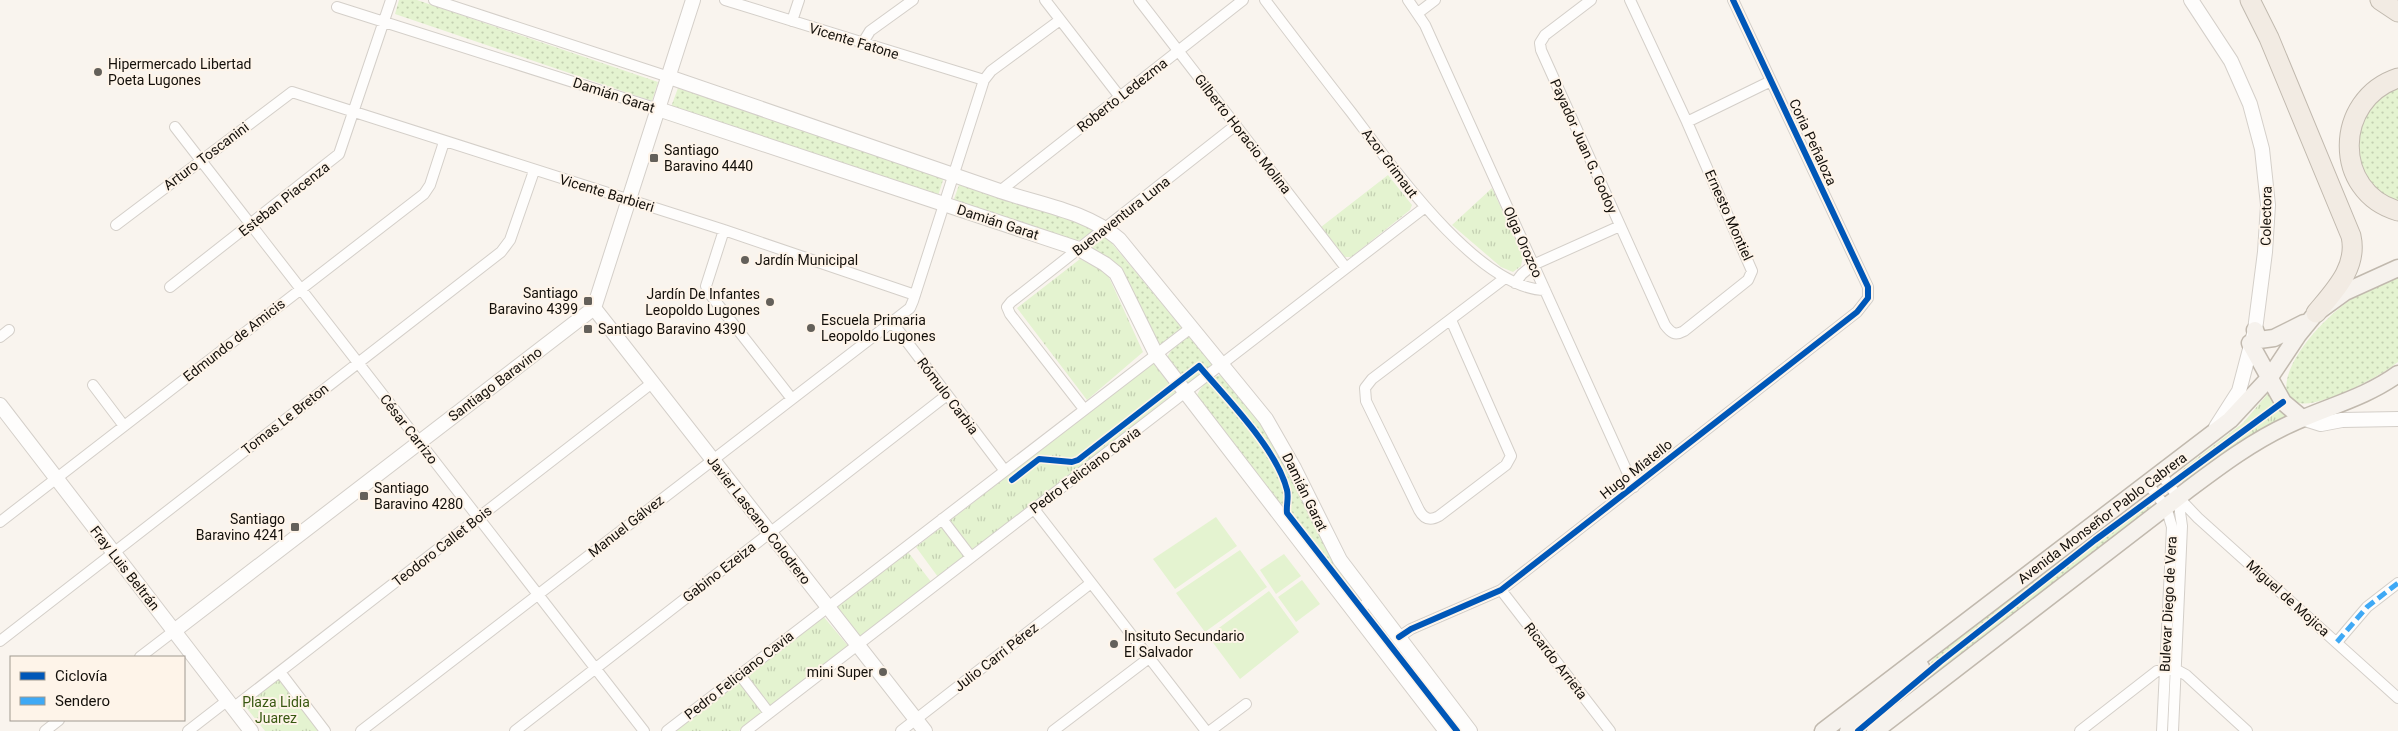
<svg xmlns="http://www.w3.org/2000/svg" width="2398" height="731" viewBox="0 0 2398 731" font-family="Roboto,sans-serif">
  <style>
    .grass { fill: url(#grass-dots) }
    .park { fill: url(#park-tufts) }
    .pitch { fill: #e4f3d0 }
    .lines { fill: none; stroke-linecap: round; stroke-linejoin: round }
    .street-casing { stroke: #d4cfc9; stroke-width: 12 }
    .secondary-casing { stroke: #d4cfc9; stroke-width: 16 }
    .primary-casing { stroke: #c1b9ae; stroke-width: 19 }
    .highway-casing { stroke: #c1b9ae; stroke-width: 21 }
    .street { stroke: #fefdfc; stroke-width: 10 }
    .secondary { stroke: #fefdfc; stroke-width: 14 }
    .primary { stroke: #f6f2ed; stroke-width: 16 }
    .highway { stroke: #f2ebe3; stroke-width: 19 }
    .quiet { stroke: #3fa9f5; stroke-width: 5; stroke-dasharray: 10 5; stroke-linecap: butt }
    .cycleway-casing { stroke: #fef4e9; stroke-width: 9 }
    .cycleway { stroke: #0057b8; stroke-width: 6 }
    .poi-dot { fill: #64605a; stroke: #fef4e9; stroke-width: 2 }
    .labels { text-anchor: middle; stroke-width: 4; stroke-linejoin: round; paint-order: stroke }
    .street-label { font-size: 14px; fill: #14100b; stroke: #fef4e9 }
    .poi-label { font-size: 14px; fill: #14100b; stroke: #fef4e9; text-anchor: start }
    .park-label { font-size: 14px; fill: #375710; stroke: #fef4e9 }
  </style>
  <defs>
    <pattern id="grass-dots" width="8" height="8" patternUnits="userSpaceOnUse" patternTransform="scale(1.25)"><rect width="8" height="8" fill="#e4f3d0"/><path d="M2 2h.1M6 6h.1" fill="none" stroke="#c3cfb1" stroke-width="1.8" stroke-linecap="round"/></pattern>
    <pattern id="park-tufts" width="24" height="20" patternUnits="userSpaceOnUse" patternTransform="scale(1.25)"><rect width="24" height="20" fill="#e4f3d0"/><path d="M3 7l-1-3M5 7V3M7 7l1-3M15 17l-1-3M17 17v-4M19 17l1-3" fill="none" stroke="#c3cfb1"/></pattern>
  </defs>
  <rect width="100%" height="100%" fill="#f9f4ee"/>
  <path class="grass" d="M399 0H417L658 82 652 101 395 14Z
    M2398 86V202C2343 180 2345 109 2398 86Z
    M678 88 944 177 938 196 671 107Z
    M960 182 1094 226 1093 232 1080 240 1071 242 953 202Z
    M1105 235 1182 328 1163 343 1157 345 1135 306 1090 249Z
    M2398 277V362C2381 376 2321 408 2299 403 2295 402 2290 398 2287 395 2280 364 2323 320 2346 303 2361 292 2380 285 2398 277Z
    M1189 337 1212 361V367L1193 382 1184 383 1166 361C1169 350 1178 341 1189 337Z
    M1224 374 1260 419 1317 527 1464 731H1450L1196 399C1199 386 1210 377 1224 374Z
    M2146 503 2154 507 1864 731H1856L1917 678 1938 654 2091 535 2106 530 2138 505Z"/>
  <path class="park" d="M1388 175 1412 205 1410 210 1351 257H1345L1321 227Z
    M1492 188 1523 256 1521 266 1513 272 1501 267 1452 225Z
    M1080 259 1107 273 1143 352 1087 400 1017 308Z
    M1153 363 1176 392 938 577 916 547Z
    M2271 390 2288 415 2183 483 2180 475 2183 469 2243 423Z
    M908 552 932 583 861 638 835 607Z
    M823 616 849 647 770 707 746 676Z
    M278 678 319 731H265L245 706Z
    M740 680 764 711 739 731H674Z"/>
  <path class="pitch" d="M1216 517 1237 546 1175 589 1153 559Z
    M1240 550 1267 587 1205 632 1176 593Z
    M1284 554 1301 576 1276 594 1260 570Z
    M1302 580 1320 604 1296 622 1278 597Z
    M1269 591 1299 632 1240 679 1208 636Z"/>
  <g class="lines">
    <defs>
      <path id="street" d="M434 0 669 77
        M725 0 984 80
        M1045 0 1120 97
        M1139 0 1346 268
        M1265 0C1293 37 1322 75 1351 112 1389 162 1477 289 1545 290
        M1408 0 1425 25 1634 487
        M1591 0 1545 35 1540 43 1541 50 1665 325C1671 333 1675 336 1684 331L1748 280 1752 271 1687 122 1771 81
        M1630 0 1687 122
        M337 7 658 109
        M1418 13 1435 0
        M792 21 799 0
        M862 44 870 31 913 0
        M175 127 644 731
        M1000 191 1243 0
        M116 225 292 92 724 230 915 295
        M724 230 706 286 709 293 792 399
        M1515 283 1522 274 1533 265 1620 226
        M170 287 339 154 391 0
        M1451 320 1511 456 1506 465 1439 516C1430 521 1424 519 1419 510L1366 401 1365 388 1372 379 1505 278
        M0 337 9 330
        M93 385 124 426
        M1084 409 1010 314 1007 307 1011 302 1236 125
        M1005 471 892 322 910 308 913 301 984 80 991 71 1060 20
        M2161 474 2178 497 2198 518 2398 698
        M2148 484 2166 507 2172 527 2162 731
        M1034 509 1206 731
        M942 519 971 557
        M0 522 424 194 430 185 444 142
        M1501 590 1610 731
        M1355 612 1370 601
        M1399 637 1411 629 1501 590 1857 312 1868 298V287L1733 0
        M0 641 501 252 510 240 534 171
        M2337 642 2367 607 2398 583
        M140 657 174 631
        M280 672 325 731
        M740 675 769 713
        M233 708 652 383
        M45 731 59 720
        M188 731 228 700
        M361 731 892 322
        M515 731 947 395
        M667 731 1192 327
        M746 731 1424 208
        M901 731 1091 583
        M1053 731 1149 658
        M1210 731 1246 704
        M2080 731 2157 671 2175 669 2186 675 2247 731
        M2173 731 2182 526 2178 498"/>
      <path id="secondary" d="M2191 0 2231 61 2250 104 2262 149 2268 205 2265 252 2255 330 2239 391 2216 427
        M669 77C780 115 890 153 1000 191 1041 205 1086 211 1119 239L1266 419 1294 468 1340 560 1470 731
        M658 109 1079 249 1105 264 1116 273 1156 354 1446 731
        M594 308 925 731
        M0 405 251 731
        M2302 418 2321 424 2342 420 2398 419
        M174 631 594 308 693 0"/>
      <path id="primary" d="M2255 330 2259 340 2274 338 2304 323
        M2250 343 2283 402 2302 418
        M1823 731 2230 420 2270 377 2298 335 2316 313 2345 292 2398 268
        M1848 731 1882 704 1921 667
        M1875 731 2189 489C2221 465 2253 441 2290 424 2326 407 2365 398 2398 374"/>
      <path id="highway" d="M2250 0 2269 38 2351 236C2358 267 2335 290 2316 313
        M2380 0 2398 12
        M2398 78C2334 99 2332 192 2398 211"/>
    </defs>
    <use href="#street" class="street-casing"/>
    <use href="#secondary" class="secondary-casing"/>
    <use href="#primary" class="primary-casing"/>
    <use href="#highway" class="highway-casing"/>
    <use href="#street" class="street"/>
    <use href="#secondary" class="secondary"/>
    <use href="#primary" class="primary"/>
    <use href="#highway" class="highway"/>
    <path class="quiet" d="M2337 642 2367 607 2398 583"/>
    <defs>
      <path id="cycleway" d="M1012 480 1039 459 1072 462 1078 460 1199 366C1226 398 1277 449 1287 490 1289 498 1286 505 1287 513L1457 731
        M1399 637 1411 629 1501 590 1857 312 1868 298V287L1733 0
        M1858 731 1940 662 2095 540 2283 402"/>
    </defs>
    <use href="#cycleway" class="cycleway-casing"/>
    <use href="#cycleway" class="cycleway"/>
  </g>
  <g class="poi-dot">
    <circle cx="98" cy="72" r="5"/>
    <rect x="649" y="153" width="10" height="10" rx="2.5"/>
    <circle cx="745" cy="260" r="5"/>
    <rect x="583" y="296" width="10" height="10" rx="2.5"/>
    <circle cx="770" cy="302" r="5"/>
    <circle cx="811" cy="328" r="5"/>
    <rect x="583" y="324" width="10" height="10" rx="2.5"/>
    <rect x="359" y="491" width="10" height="10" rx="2.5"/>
    <rect x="290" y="522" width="10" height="10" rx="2.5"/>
    <circle cx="1114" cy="644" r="5"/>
    <circle cx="883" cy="672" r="5"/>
  </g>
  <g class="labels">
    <g class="street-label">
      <text transform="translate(854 41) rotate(17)" y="5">Vicente Fatone</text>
      <text transform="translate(614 95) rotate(18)" y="5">Damián Garat</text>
      <text transform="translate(1122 95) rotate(-38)" y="5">Roberto Ledezma</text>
      <text transform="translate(1243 134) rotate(52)" y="5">Gilberto Horacio Molina</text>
      <text transform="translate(1813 142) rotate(65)" y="5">Coria Peñaloza</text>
      <text transform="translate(1584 146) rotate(66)" y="5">Payador Juan G. Godoy</text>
      <text transform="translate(206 156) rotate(-37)" y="5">Arturo Toscanini</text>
      <text transform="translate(1390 163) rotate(53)" y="5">Azor Grimaut</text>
      <text transform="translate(607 193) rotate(17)" y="5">Vicente Barbieri</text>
      <text transform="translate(284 199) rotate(-38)" y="5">Esteban Piacenza</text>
      <text transform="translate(1729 215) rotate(66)" y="5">Ernesto Montiel</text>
      <text transform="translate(1121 216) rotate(-38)" y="5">Buenaventura Luna</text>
      <text transform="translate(2266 216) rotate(-89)" y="5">Colectora</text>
      <text transform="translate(998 222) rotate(18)" y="5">Damián Garat</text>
      <text transform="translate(1523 242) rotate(66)" y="5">Olga Orozco</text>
      <text transform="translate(234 340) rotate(-38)" y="5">Edmundo de Amicis</text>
      <text transform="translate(495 384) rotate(-37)" y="5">Santiago Baravino</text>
      <text transform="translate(948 396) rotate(53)" y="5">Rómulo Carbia</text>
      <text transform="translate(285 419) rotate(-38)" y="5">Tomas Le Breton</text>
      <text transform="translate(409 429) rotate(52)" y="5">César Carrizo</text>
      <text transform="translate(1636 469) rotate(-38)" y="5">Hugo Miatello</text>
      <text transform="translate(1085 470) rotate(-37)" y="5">Pedro Feliciano Cavia</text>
      <text transform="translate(1305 492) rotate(64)" y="5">Damián Garat</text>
      <text transform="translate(2102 518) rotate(-37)" y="5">Avenida Monseñor Pablo Cabrera</text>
      <text transform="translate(759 520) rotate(52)" y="5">Javier Lascano Colodrero</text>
      <text transform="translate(626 526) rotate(-38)" y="5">Manuel Gálvez</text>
      <text transform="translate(442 546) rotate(-38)" y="5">Teodoro Callet Bois</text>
      <text transform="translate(125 568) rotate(52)" y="5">Fray Luis Beltrán</text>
      <text transform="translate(719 572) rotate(-38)" y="5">Gabino Ezeiza</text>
      <text transform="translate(2288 598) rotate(42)" y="5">Miguel de Mojica</text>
      <text transform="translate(2168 604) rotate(-87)" y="5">Bulevar Diego de Vera</text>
      <text transform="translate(996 657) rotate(-38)" y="5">Julio Carri Pérez</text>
      <text transform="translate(1556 661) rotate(52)" y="5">Ricardo Arrieta</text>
      <text transform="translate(739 675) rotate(-38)" y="5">Pedro Feliciano Cavia</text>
    </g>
    <g class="poi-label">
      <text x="108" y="69">Hipermercado Libertad<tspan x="108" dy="16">Poeta Lugones</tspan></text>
      <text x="664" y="155">Santiago<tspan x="664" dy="16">Baravino 4440</tspan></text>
      <text x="755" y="265">Jardín Municipal</text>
      <text x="578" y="298" text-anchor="end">Santiago<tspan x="578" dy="16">Baravino 4399</tspan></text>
      <text x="760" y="299" text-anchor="end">Jardín De Infantes<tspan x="760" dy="16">Leopoldo Lugones</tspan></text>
      <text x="821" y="325">Escuela Primaria<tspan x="821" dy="16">Leopoldo Lugones</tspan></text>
      <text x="598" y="334">Santiago Baravino 4390</text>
      <text x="374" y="493">Santiago<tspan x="374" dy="16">Baravino 4280</tspan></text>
      <text x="285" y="524" text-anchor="end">Santiago<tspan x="285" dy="16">Baravino 4241</tspan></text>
      <text x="1124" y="641">Insituto Secundario<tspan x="1124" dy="16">El Salvador</tspan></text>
      <text x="873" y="677" text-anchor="end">mini Super</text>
    </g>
    <g class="park-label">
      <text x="276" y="707">Plaza Lidia<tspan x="276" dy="16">Juarez</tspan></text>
    </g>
  </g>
  <rect x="10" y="656" width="175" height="65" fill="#fef4e9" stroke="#a09990"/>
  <rect x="20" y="672" width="25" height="8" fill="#0057b8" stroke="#a09990"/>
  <text x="55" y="681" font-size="15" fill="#14100b">Ciclovía</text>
  <rect x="20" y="697" width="25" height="8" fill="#3fa9f5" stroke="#a09990"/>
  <text x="55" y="706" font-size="15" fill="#14100b">Sendero</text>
</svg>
